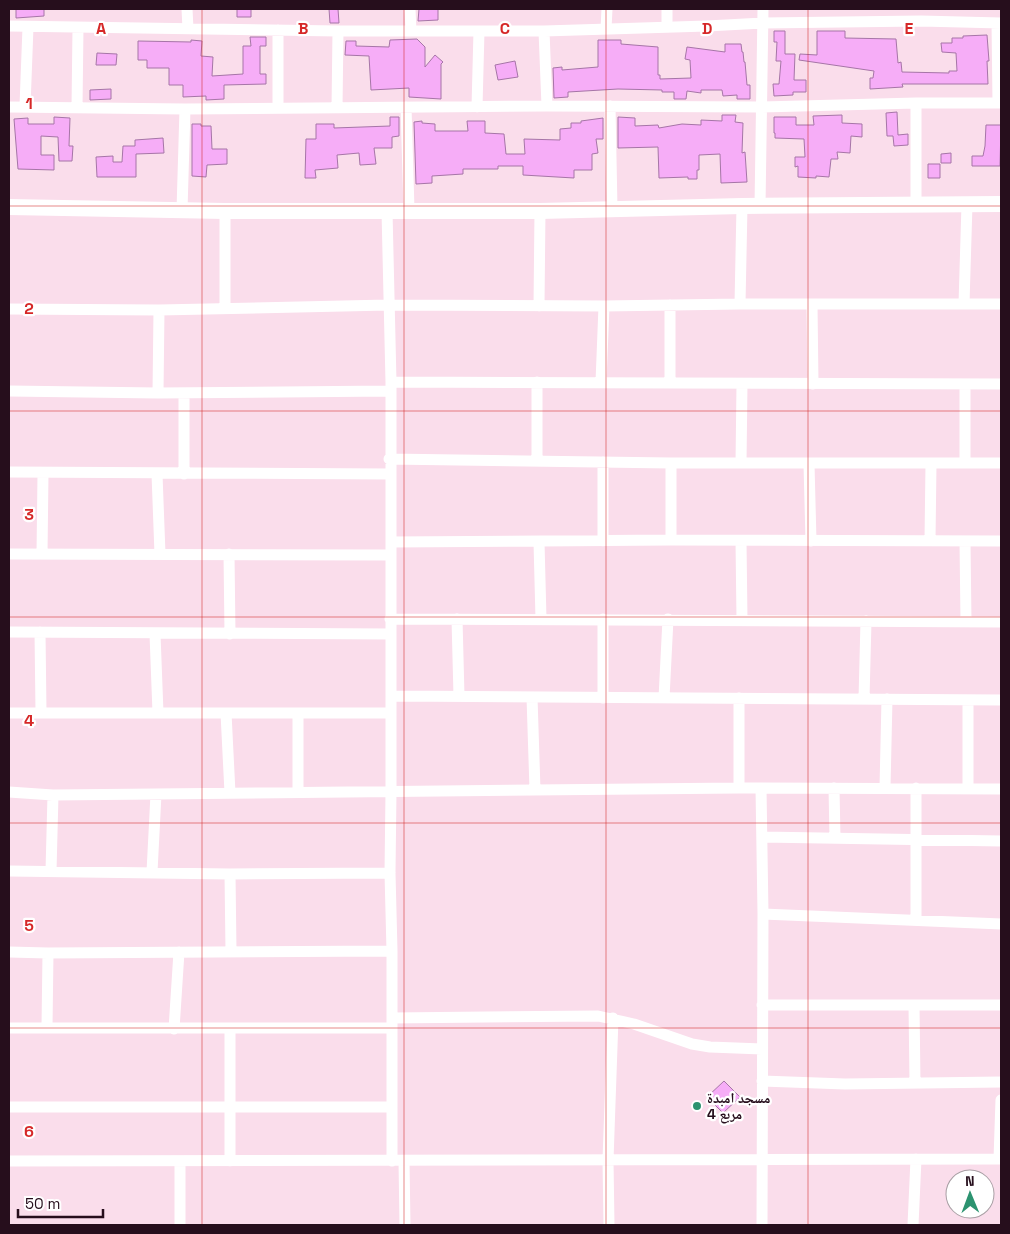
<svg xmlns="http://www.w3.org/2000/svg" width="1010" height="1234" viewBox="0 0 1010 1234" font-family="'Space Grotesk','Noto Naskh Arabic',sans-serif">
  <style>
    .building { fill: #f6adf7; stroke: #a675a7 }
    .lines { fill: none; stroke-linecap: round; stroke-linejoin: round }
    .street { stroke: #fff; stroke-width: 11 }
    .secondary { stroke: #fff; stroke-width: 16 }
    .grid { fill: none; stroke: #d62828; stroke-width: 1; stroke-opacity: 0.55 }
    .poi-dot { fill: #2c9370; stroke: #fff; stroke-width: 2 }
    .labels { text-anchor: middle; stroke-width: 4.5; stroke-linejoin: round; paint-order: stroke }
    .poi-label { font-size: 14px; font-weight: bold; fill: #260e1c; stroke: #fff; text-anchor: start }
    .grid-label { font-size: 16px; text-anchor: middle; font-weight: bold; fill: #d62828; stroke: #fff; stroke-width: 4.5; stroke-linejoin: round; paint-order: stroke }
  </style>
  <rect width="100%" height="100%" fill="#faddeb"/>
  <path class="building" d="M16 9H44V16L16 18Z
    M237 9H251V17H237Z
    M329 9H338L339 23H330Z
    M419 9H438V20L418 21Z
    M774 31H785V54H795L794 80H806V92H793V95L774 96 773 84H779L781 61H776L777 42H774Z
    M817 31H845V38L896 39 898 63 901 62 902 72 949 73V71H957L956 53 942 52 941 43H952V38H963V36L987 35 989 61H987L988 84H902L903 87 870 89V78H873L874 71 799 60 800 54 817 55Z
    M250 37H266V46H260V74H266V84L224 85V99L206 100V96L183 97V85H169V68H147V60H138V41L191 42V40L202 41 201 56 213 57 212 76 243 74V46H251Z
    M417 39 425 47V67L435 55 443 62 441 64V99L409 97V88L371 90 369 56 345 55 346 41H356V46L389 47 390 40Z
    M598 40H621V44L658 47V75H660V79L691 78 690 60 685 59 687 47 725 52V44H741L742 52H743L744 62H745L747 85H750V99H737V95L723 96 722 90H701V93L687 91 686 99H674V92H662V90L618 89 568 92V97L554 98 553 68 562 67V70L598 67Z
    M97 53 117 54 116 65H96Z
    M515 61 518 77 498 80 495 65Z
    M111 89V99L90 100V90Z
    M897 112 898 135 908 134V145L894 146 893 136H887L886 113Z
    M722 115H736L735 122 743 123 742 153 745 152 747 182 721 183 720 154 699 155V170H697V179H688V177L659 178 658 147 618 148V117L635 118V126L658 125 659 128 682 124 701 125V120L722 121Z
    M842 115V123L862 124V137L851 136 850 153 837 152 838 159H831L829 177 816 176V178L798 177V166L795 167V157H805L804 139 775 138V133H774V117H796V125H814L813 116Z
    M54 117 70 118 69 146H73L72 161H59L58 137 41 136V155H54V170L18 169 14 119 28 118V124H54Z
    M390 117H399V136L392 137V148H374L376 164 360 165 359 153 337 155 338 168 315 170 316 178H305L306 139H316V124H334V128L390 126Z
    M603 118V139H596L598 153 592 154V170H574V178L523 175V166H498V169H463V174L432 176V183L416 184 414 122 422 121V123L435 124V131H468L467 121H485V133L504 134 506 154H525L524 139 560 140V129L571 128V123H581V121Z
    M192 124H201V126H211L212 149H227V164L207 165 206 177 192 176Z
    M986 125H1001L1000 166H972V156H983L985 146Z
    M163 138 164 153 136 154V177H97L96 157 113 156V162H122L123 146H135V140Z
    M951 153V163H941V154Z
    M928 164H940V178H928Z
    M724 1081 740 1097 723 1113 707 1097Z"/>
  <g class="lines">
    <path class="street" d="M187 9 188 29
      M410 9 411 31
      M997 23 998 103
      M9 26 338 31H544L707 26 763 23 921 21 1001 23
      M667 27V9
      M606 29 607 9
      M278 30V108
      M544 31 547 106
      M916 103V204
      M25 106 28 27
      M610 106 612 209
      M9 107 185 109 547 106 760 107 916 103H1001
      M77 107 78 28
      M406 107 409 210
      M477 107 479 31
      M337 108 338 31
      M760 206 763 9
      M182 210 185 109
      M225 211V308
      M387 211 391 382V792L390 873 392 951V1161
      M740 304 742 206
      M812 304 813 384
      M964 304 967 204
      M539 306 540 211
      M9 309 159 310 388 305 604 306 740 304H1001
      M391 382 1001 384
      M537 382V461
      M601 382 604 306
      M670 382V305
      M965 384V463
      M9 391 158 393 390 391
      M158 393 159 310
      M184 393V474
      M389 459 671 463H1001
      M603 462V541
      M671 463V540
      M741 463 742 384
      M809 464 811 541
      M9 472 390 474
      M157 474 160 554
      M930 540 931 464
      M741 541 742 620
      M965 541 966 622
      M391 542 671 540 1001 541
      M539 542 541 619
      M9 554 391 555
      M42 554 43 474
      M229 554 230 634
      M390 619 1001 622
      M457 619 459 696
      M603 619V698
      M9 632 391 634
      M40 632 41 712
      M155 634 158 713
      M391 696 1001 700
      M532 697 535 790
      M664 698 668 619
      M864 699 866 621
      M9 713H391
      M226 713 230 793
      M739 788V698
      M761 788 763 914 762 1225
      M834 788 835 838
      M885 788 887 699
      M968 789V700
      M9 792 53 795 739 788 1001 789
      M298 792V713
      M762 837 1001 841
      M9 871 230 874 390 873
      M51 871 53 795
      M152 872 156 794
      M230 874 231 951
      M763 914 1001 924
      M916 920V788
      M9 952 48 953 392 951
      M762 1005H1001
      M914 1005 915 1082
      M392 1018 598 1016 634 1024 692 1044 710 1047 762 1049
      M47 1027 48 953
      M9 1028H392
      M230 1028V1161
      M174 1029 179 952
      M762 1081 845 1084 1001 1082
      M9 1107H392
      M999 1159 1001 1100
      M9 1161 1001 1159
      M180 1161V1225
      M404 1161 405 1225
      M609 1225 608 1160 613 1018
      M913 1225 916 1159"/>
    <path class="secondary" d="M9 207 225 211H540L742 206 1001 204"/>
  </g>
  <path class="grid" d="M202 9V1225M404 9V1225M606 9V1225M808 9V1225M9 206H1001M9 411H1001M9 617H1001M9 823H1001M9 1028H1001"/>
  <circle class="poi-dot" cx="697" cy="1106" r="5"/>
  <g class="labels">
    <g class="poi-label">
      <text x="707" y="1103">مسجد امبدة<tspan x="707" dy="16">مربع 4</tspan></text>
    </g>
  </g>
  <g class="grid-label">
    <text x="101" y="34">A</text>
    <text x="303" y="34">B</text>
    <text x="505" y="34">C</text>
    <text x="707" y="34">D</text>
    <text x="909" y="34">E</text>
    <text x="29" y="109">1</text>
    <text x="29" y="314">2</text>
    <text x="29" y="520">3</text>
    <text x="29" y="726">4</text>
    <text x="29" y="931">5</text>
    <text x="29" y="1137">6</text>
  </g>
  <rect width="1010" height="1234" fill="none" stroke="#260e1c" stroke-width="20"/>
  <g transform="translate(970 1194) rotate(359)"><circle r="24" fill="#ffffff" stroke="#a89fa4"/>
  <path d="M0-4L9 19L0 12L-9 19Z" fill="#2c9370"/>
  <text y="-8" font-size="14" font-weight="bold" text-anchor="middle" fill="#260e1c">N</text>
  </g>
  <path d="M18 1209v8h85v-8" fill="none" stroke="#260e1c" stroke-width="2.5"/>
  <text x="25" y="1209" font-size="15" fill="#260e1c" stroke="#ffffff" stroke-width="4" paint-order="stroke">50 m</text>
</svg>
